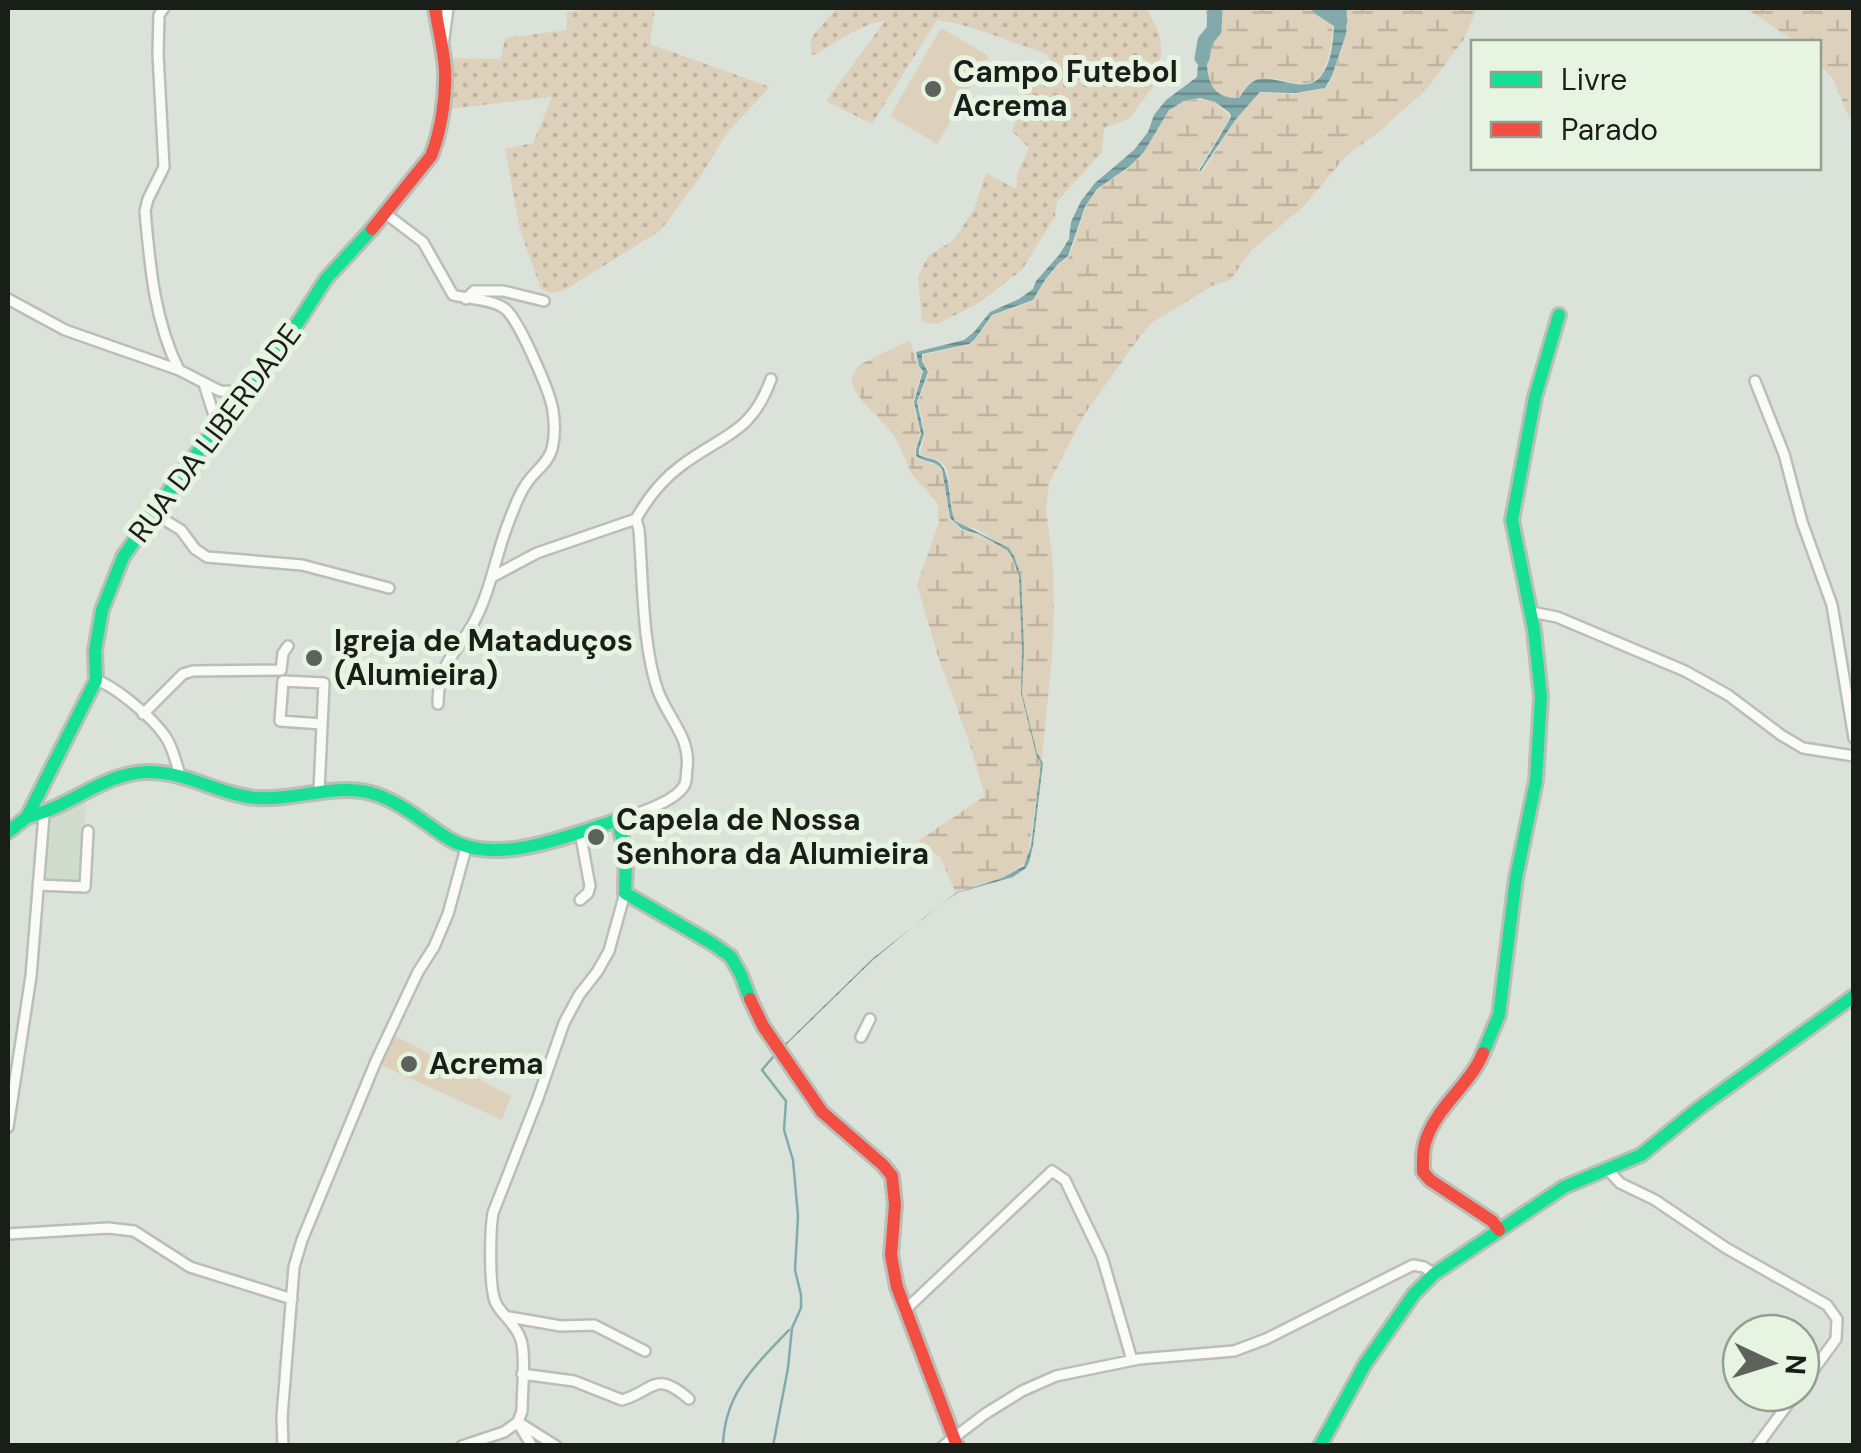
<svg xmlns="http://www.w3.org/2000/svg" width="1861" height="1453" viewBox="0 0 1861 1453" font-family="'DM Sans',sans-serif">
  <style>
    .built { fill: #d0ddcc }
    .grass { fill: url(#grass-dots) }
    .wetland { fill: url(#wetland-marsh) }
    .green { fill: #ded1bb }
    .water { fill: url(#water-rules) }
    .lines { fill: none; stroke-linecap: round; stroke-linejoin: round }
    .stream { stroke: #82aaac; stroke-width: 2.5 }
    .river { stroke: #82aaac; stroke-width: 15 }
    .street-casing { stroke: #b9bfb7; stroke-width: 14 }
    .fast-casing { stroke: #b9bfb7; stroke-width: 18 }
    .jam-casing { stroke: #b9bfb7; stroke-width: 18 }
    .street { stroke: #fafbf9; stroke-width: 9 }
    .fast { stroke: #16e098; stroke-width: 12 }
    .jam { stroke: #f24e42; stroke-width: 12 }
    .poi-dot { fill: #5d635c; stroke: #e7f4e2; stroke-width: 4 }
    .labels { text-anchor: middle; stroke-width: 10; stroke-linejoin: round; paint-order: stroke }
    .poi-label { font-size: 30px; font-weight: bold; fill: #191e18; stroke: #e7f4e2; text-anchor: start }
    .street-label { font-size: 30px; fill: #191e18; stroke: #e7f4e2 }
  </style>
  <defs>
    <pattern id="grass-dots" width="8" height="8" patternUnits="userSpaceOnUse" patternTransform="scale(2.5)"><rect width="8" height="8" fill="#ded1bb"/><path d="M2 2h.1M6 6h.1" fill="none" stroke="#beb3a0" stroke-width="1.8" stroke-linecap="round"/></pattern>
    <pattern id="wetland-marsh" width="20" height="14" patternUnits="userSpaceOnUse" patternTransform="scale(2.5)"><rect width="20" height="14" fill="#ded1bb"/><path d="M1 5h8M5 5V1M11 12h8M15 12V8" fill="none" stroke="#beb3a0"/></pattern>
    <pattern id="water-rules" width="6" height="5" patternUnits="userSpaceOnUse" patternTransform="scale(2.5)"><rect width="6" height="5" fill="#82aaac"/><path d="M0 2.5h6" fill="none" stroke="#6a8a8b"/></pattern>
  </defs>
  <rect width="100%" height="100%" fill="#dbe2d9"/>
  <path class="built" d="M82 800 86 801 80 883 47 881 45 880 48 822 74 805H81Z"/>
  <path class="grass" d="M600 8H655L650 44 770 87 726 134 700 177 661 230 565 290 550 293 541 289 520 230 505 149 533 143 552 97 447 109 451 58 501 59 505 38 567 30V12Z
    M837 8H1147L1159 33 1162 51 1152 88 1129 119 1104 128 1102 152 1057 202 1055 216 1022 270 979 303 937 324 922 322 918 277 928 256 954 240 974 209 986 173 1016 189 1018 172 1029 148 1012 131 1030 78 1062 76 1052 64 1047 54C1011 43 975 25 937 20L872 124 826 101 885 21C858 24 837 44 811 56V38Z"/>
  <path class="wetland" d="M1205 8H1335C1331 29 1334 51 1323 71 1308 99 1275 70 1255 80 1247 83 1243 91 1239 98 1189 98 1214 35 1205 8Z
    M1347 8H1477L1464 39 1426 90 1375 135 1347 155 1304 206 1252 250 1230 280 1212 286 1153 322 1138 339 1084 415 1049 483 1046 510 1052 554 1054 602 1052 658 1041 767 1027 862 1002 878 956 893 940 857 918 841 985 796 968 739 938 656 917 585 939 522 938 504 911 473 899 444 889 429 863 402 855 391 851 379 859 365 910 340 918 366 922 371 913 402 920 434 915 449V457C923 464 934 461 942 470L949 518 961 530 978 535 1002 548C995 541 986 533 976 529 968 526 960 527 954 519 943 503 959 468 936 459 931 457 925 457 920 455L925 434 918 402 929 372 923 361V355L969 345 976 339 992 316 1033 301 1046 280 1059 264 1069 257 1086 207 1098 189 1131 166 1144 153 1169 110 1185 101 1200 99 1215 102 1230 117 1198 170 1201 174 1236 119 1260 93 1296 94 1326 88 1333 76 1346 34Z
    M1745 8H1853V127L1833 79 1819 64 1818 42H1796Z"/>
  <path class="green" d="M941 28 989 56 937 144 890 116Z
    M395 1036 511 1096 502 1120 381 1065Z"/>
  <path class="water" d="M1336 8H1347L1346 34 1332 76 1325 88 1296 93 1260 92 1236 119 1200 172 1199 171 1231 117 1230 113 1215 102 1200 98 1184 101 1169 110 1144 152 1130 166 1097 189 1085 207 1068 256 1058 264 1045 280 1033 300 992 315 975 339 969 344 922 354V361L928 372 917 402 924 434 919 449V455C924 458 930 458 935 460 953 467 947 505 955 521L1009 548 1014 556 1021 576 1024 650 1022 693 1037 753 1043 763 1033 846 1029 862 1026 868 1013 877 957 893 926 916 873 960 784 1047 809 1084 782 1047 872 959 956 893 1002 878 1024 866 1031 846 1041 764 1036 754 1021 693 1022 650 1019 576 1012 557 1007 550 978 534 962 529 950 518 942 469C935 460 925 463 916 456V449L921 434 914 402 923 371 919 366 916 352 964 340 974 332 990 312 1019 299 1033 289 1036 281 1059 255 1069 239 1071 222 1081 201 1095 183 1134 150 1148 132 1154 115 1166 100 1197 77 1198 63 1205 41C1208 67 1203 99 1239 98 1243 92 1248 84 1254 81 1272 71 1304 97 1321 76 1336 57 1332 29 1336 8Z"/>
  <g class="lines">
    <path class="stream" d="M723 1446C724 1393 756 1365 789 1330
      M773 1446 788 1368 792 1328 801 1308V1295L795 1270 798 1216 793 1160 784 1130 786 1101 762 1070 773 1057"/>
    <path class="river" d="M1320 8 1340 21
      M1202 58 1205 41 1214 30 1215 8"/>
    <defs>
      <path id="street" d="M164 8 159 15 158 54 164 167 148 199 145 211C150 266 154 320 179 370
        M443 46 448 8
        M386 214 423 242 453 295C468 299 491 299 504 308 518 317 551 394 553 411 555 424 555 437 552 449 548 464 532 473 525 486 518 496 514 509 509 521 496 554 491 590 474 622 456 655 438 662 438 704
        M8 299 65 330 179 370 220 391 245 392
        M466 299 474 291H503L544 301
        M1755 381 1784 454 1802 522 1832 605 1854 738
        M204 384 218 428
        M153 513 181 530 195 549 207 557 302 565 389 588
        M636 519C647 499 663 479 682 465 724 434 752 433 771 379
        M492 577 537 553 636 519
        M1531 612 1557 617 1685 671 1728 695 1781 735 1803 748 1854 756
        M96 680C116 687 153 718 165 736 173 747 176 763 180 775
        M143 714 183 674 193 671 281 670 283 653 288 646
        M319 791 324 683 283 681 280 721 322 724
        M618 820C635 814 677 802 685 784 687 779 686 774 687 768 691 738 668 718 658 691 642 645 643 579 639 530L636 519
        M38 885 85 887 88 831
        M580 900 588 893 590 886 580 832
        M861 1037 870 1019
        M8 1127 31 976 44 815
        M1608 1170 1620 1183 1655 1200 1726 1248 1827 1305 1837 1319 1836 1339 1801 1387
        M8 1234 108 1228 134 1231 190 1267 292 1299
        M904 1311 1052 1171 1065 1180 1102 1257 1132 1360
        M509 1317 561 1326 594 1325 645 1351
        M522 1374 574 1381 622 1400C654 1391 654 1369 689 1399
        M518 1422 522 1411C522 1393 526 1355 521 1340 516 1323 499 1313 495 1301 489 1285 490 1230 493 1213L538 1098 564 1023 579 995 597 972 609 951 625 893
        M518 1422 556 1446
        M519 1425 532 1446
        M283 1446 282 1417 294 1267 302 1240 376 1061 418 972 434 947 448 914 466 848
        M462 1446 504 1432 518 1422
        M943 1446 985 1414 1022 1391 1056 1376 1139 1359 1234 1351 1266 1339 1413 1265 1424 1267 1434 1274
        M1757 1446 1796 1393"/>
      <path id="fast" d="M27 817C69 808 103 773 147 772 186 771 219 795 257 798 295 801 333 783 371 793 400 801 424 823 449 839 498 867 569 835 618 820L626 857 625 893 713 944 731 957 741 975 750 999
        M8 832 27 817 96 680 95 651 102 610 123 557 184 470 299 321 326 279 372 229
        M1483 1053 1499 1015 1516 878 1536 781 1541 696 1534 630 1512 520 1535 397 1559 315
        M1320 1446 1365 1364 1414 1294 1434 1274 1564 1187 1641 1155 1699 1108 1854 996"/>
      <path id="jam" d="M372 229 431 156C441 131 446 98 445 71 444 50 438 28 435 8
        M750 999 763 1026 822 1112 883 1165 892 1176 895 1205 891 1255 897 1287 957 1446
        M1483 1053C1470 1085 1437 1106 1426 1140 1422 1150 1423 1162 1423 1172L1430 1180 1492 1221 1499 1230"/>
    </defs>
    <use href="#street" class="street-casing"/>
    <use href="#fast" class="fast-casing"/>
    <use href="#jam" class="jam-casing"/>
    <use href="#street" class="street"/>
    <use href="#fast" class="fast"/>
    <use href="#jam" class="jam"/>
  </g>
  <g class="poi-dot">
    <circle cx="933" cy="89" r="10"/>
    <circle cx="314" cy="658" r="10"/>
    <circle cx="596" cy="837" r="10"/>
    <circle cx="409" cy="1064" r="10"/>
  </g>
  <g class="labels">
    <g class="poi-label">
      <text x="953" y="82">Campo Futebol<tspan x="953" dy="34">Acrema</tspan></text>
      <text x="334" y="651">Igreja de Mataduços<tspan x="334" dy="34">(Alumieira)</tspan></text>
      <text x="616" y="830">Capela de Nossa<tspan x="616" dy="34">Senhora da Alumieira</tspan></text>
      <text x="429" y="1074">Acrema</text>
    </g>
    <g class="street-label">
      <text transform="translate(215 433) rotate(-53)" y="10">RUA DA LIBERDADE</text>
    </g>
  </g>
  <rect width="1861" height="1453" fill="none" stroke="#191e18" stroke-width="20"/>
  <rect x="1471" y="40" width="350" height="130" fill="#e7f4e2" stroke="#959e91" stroke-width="2.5"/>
  <rect x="1491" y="72" width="50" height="15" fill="#16e098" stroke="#959e91" stroke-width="2.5"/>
  <text x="1561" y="90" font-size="30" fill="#191e18">Livre</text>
  <rect x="1491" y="122" width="50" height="15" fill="#f24e42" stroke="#959e91" stroke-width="2.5"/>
  <text x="1561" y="140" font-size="30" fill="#191e18">Parado</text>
  <g transform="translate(1771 1363) rotate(94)"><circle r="48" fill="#e7f4e2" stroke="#959e91" stroke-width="2.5"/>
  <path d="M0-8L18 38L0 25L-18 38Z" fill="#5d635c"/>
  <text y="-15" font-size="28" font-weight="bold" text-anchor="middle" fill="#191e18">N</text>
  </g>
</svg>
